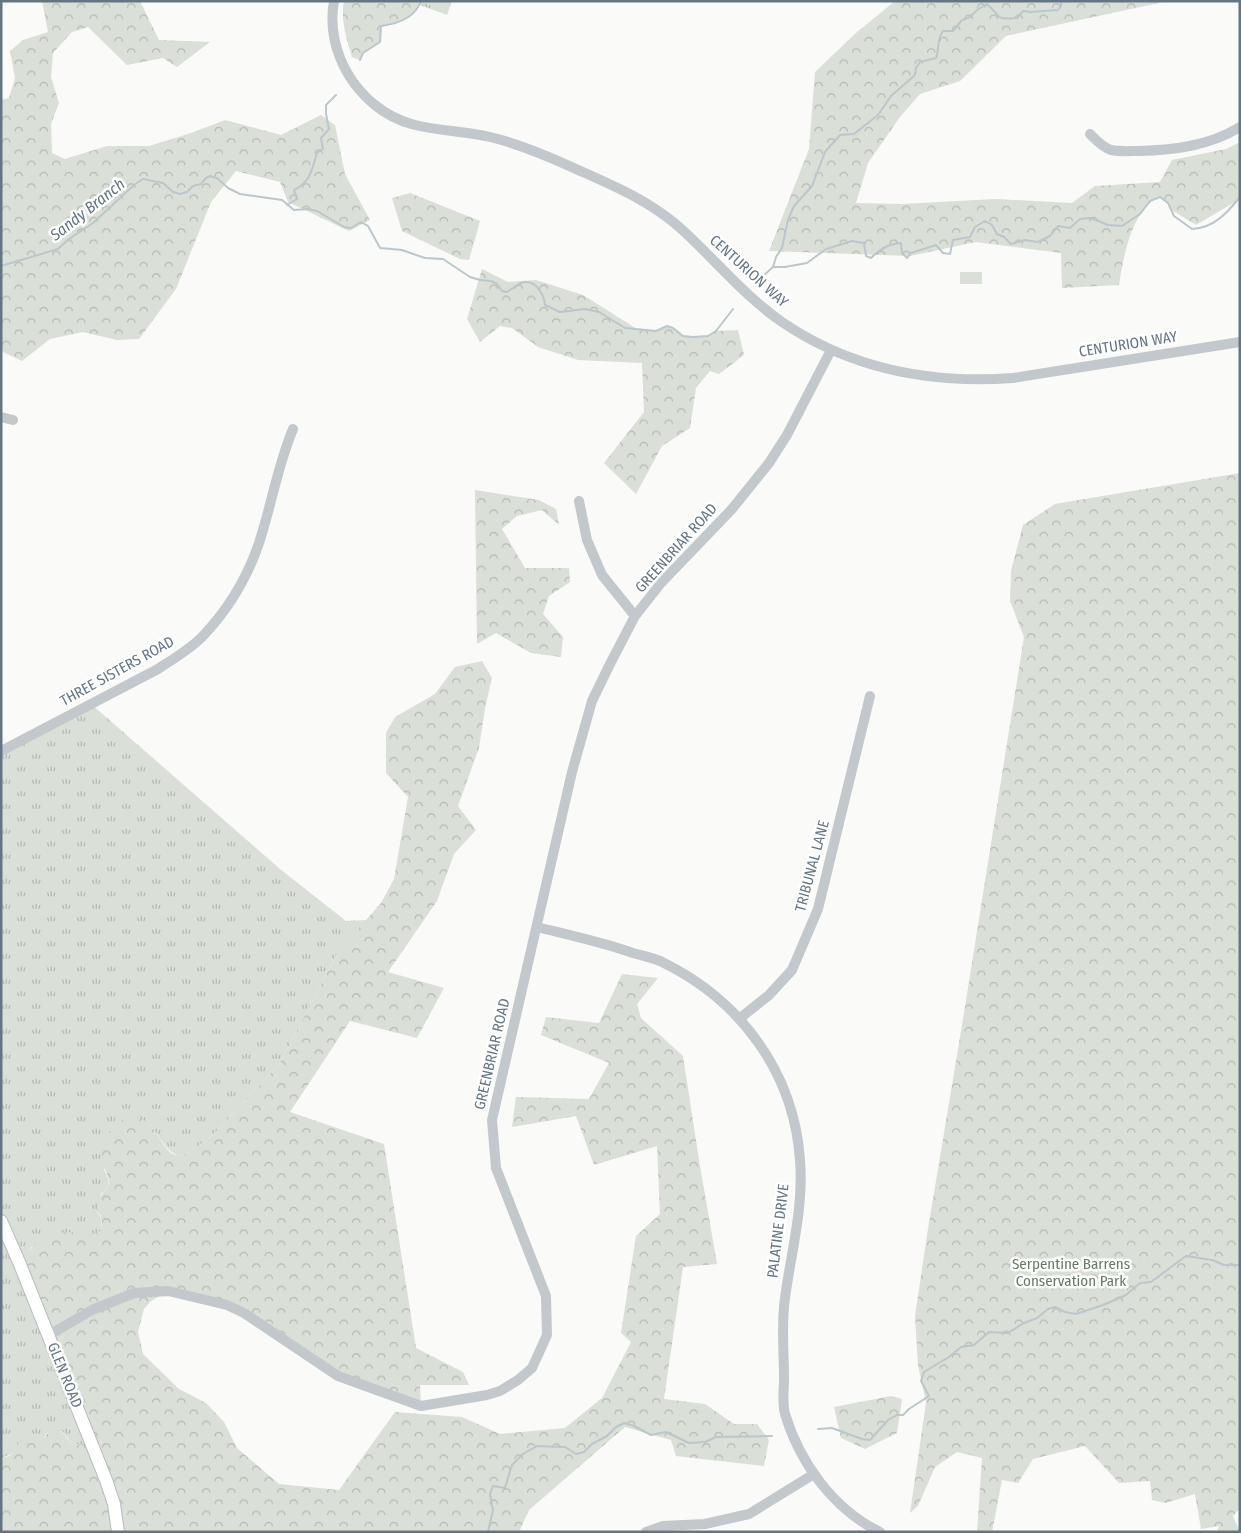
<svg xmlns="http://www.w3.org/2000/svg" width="1241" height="1533" viewBox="0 0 1241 1533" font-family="'Fira Sans Condensed',sans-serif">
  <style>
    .grass { fill: url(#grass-tufts) }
    .forest { fill: url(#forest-crowns) }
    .pitch { fill: #dadfd7 }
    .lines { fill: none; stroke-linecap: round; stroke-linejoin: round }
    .stream { stroke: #bbc7cb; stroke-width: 2 }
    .major-casing { stroke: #b5babe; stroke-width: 14 }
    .minor { stroke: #c3c8cc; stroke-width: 10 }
    .major { stroke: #fff; stroke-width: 12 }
    .labels { text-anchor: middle; stroke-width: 5; stroke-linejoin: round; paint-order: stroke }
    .street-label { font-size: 15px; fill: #657683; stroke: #fff }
    .park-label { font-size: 15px; fill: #687a64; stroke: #fff }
    .water-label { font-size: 16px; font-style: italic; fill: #60757c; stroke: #fff }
  </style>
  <defs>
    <pattern id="grass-tufts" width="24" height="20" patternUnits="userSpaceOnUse" patternTransform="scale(1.25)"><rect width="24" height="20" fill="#dadfd7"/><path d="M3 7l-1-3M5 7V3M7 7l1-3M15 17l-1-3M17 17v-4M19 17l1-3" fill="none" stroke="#b4b9b4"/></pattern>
    <pattern id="forest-crowns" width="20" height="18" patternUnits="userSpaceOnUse" patternTransform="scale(1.25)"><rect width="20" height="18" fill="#dadfd7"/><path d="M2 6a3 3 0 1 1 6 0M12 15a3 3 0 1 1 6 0" fill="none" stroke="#b4b9b4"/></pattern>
  </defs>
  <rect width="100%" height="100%" fill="#fafaf8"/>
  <path class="grass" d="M409 1H452L447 15Z
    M91 704 280 869 346 921 368 920 338 952 280 1063 223 1125 207 1140 188 1153 179 1156C156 1147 159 1115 126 1119L104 1170C110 1180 111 1187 101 1194L97 1211 101 1219V1231L95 1234H86L31 1247 20 1262 85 1443C73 1448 69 1440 62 1431L47 1433 43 1439 39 1440C26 1446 14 1454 1 1458V751Z"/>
  <path class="forest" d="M42 1H140L159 40 210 42 177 67 163 58 127 65 88 27 72 32 53 53 51 77 59 103 51 124 52 153 65 159 107 146H149L191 133 225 120 281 135 321 115 335 125 345 174 370 220 349 231 288 202 280 182 236 171 211 202 176 289 139 339 117 340 83 332 50 339 22 361 1 351V100L9 98 15 78 10 51 23 40 48 32Z
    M344 1H409L420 5C407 19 401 23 381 26L380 42 363 53 360 60 352 57C347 39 340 20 344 1Z
    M895 1H1168L1006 36 960 81 920 94 900 117 868 163 856 203 902 204 995 199 1072 203 1095 186 1160 182 1172 160 1226 149 1240 142V199L1196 225 1170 209 1168 203 1160 197C1132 208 1123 258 1119 285L1062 288 1061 253 976 242 910 256 769 251 809 149 815 72 856 33Z
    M410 193 480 221 469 260 460 259 402 231 392 198Z
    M482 269 508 282 536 280 583 295 637 329 656 331 667 326 673 328 683 336 693 337 708 336 716 331 738 330 744 355 719 374 710 371 696 388 690 428 662 446 636 494 604 463 644 412 642 363 578 360 538 347 512 328 500 326 480 342 467 319Z
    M1240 473V1508L1233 1516 1240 1532H1217L1219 1526 1201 1529 1195 1494 1166 1503 1152 1500 1150 1481 1119 1483 1085 1446 1033 1459 1018 1483 1002 1480 992 1532H977L982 1458 957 1452 935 1467 918 1506 910 1513 926 1403 918 1365 915 1316 927 1235 964 1013 1024 637 1010 601 1011 571 1023 525 1055 504Z
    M475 490 539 500 556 509 559 525 542 510 517 516 502 529 525 568H569L570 582 549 596 543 614 563 637 561 657 531 653 496 633 477 644Z
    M482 661 492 678 485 708 479 748 458 806 476 830 454 854 437 901 388 972 444 988 417 1038 350 1021 290 1112 384 1144 416 1348 463 1372 469 1385H420L421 1406 338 1376 243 1316 200 1298 169 1291 151 1301 144 1309 138 1332 143 1354 179 1389 206 1403 224 1422 237 1448 279 1484 339 1490 395 1412 462 1417 500 1434 565 1428 602 1398 631 1342 621 1333 636 1236 660 1214 657 1146 594 1165 576 1116 512 1127 516 1097 589 1099 609 1063 541 1035 546 1017 599 1023 622 974 658 978 637 1004 641 1018 683 1056 699 1160 717 1264 683 1267 664 1399 705 1404 734 1424H757L769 1440 764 1466 676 1456 671 1440 625 1427 529 1510 519 1532H1V1458C4 1457 7 1457 9 1456 16 1452 15 1444 22 1441 29 1437 36 1440 43 1439 46 1436 48 1432 51 1430 65 1423 65 1451 85 1443L19 1262C32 1243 51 1231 73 1232 84 1232 91 1237 101 1231 101 1228 102 1223 101 1219 100 1214 96 1211 97 1205 98 1194 109 1191 109 1182 109 1176 103 1167 102 1160 99 1141 116 1114 137 1118 155 1122 158 1140 169 1151 171 1154 176 1155 179 1156L188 1153 207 1140 223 1125 280 1063 338 952 381 903 394 879 408 797 386 773V733L395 717 435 694 455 667Z
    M891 1396 902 1399 897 1433 865 1449 841 1438 834 1407Z"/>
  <path class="pitch" d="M960 272H982V284H960Z"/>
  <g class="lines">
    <path class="stream" d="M360 60 363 53 380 42 381 26C397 24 415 18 421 1
      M287 205 297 199 294 190C310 183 312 169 317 153L323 149 321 138 329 129 326 114V105L336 95
      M1 266 58 249 69 239 93 223 134 185 143 179 163 183 173 192 180 194 187 192 193 186 201 184 206 178 210 176 217 178 228 188 240 194 282 200 294 210 308 209 317 211 344 227 351 228 361 222 368 226 380 248 402 250 425 258 443 259 470 277 480 280 491 281 497 284 502 291 507 292C512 289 517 285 521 283 535 278 544 294 545 305L560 312 585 309 599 312 625 328 656 331 667 326 673 328 683 336 693 337 708 336 716 331 733 309
      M773 267H785L807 263 826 249 852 241 864 243 866 256 871 258C880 249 888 244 901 243L902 253 907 258 911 253 936 245 943 253 950 254 953 240 970 237 975 227 985 221 992 225 997 234 1004 237 1011 244 1025 240 1038 242 1050 236 1058 226 1070 228 1080 219 1091 218 1108 225 1122 226 1140 214 1150 201 1160 197 1168 203 1174 216 1192 229C1214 228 1227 213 1240 197
      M762 277 773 267 776 257 782 248 788 220 794 206 812 186 825 152 840 135 854 134 878 115 891 96 915 75 916 68 920 62 936 58C940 47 936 41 943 31H953L962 20 970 17 977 10 987 4C1002 17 994 20 1017 18L1023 11 1031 12 1058 10 1061 6V1
      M818 1429 832 1428 862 1439 870 1440 888 1420 897 1415H903L909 1409 929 1396 921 1381 924 1372 949 1357 961 1347 974 1345 989 1332 1008 1333 1024 1323 1037 1318 1048 1309 1055 1307 1065 1312 1076 1314 1103 1305 1126 1295 1140 1283 1151 1282 1186 1256 1212 1260 1224 1265H1240
      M488 1532 493 1510 490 1494 493 1486 505 1488 512 1465 523 1454 537 1446 565 1447 576 1454 584 1452 592 1444 607 1436 616 1427 624 1423 634 1426 651 1435 666 1432 689 1443 705 1442 716 1437 772 1436"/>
    <defs>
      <path id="major" d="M1 1221 19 1262 106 1480 114 1504 118 1532"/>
    </defs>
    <use href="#major" class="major-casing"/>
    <path class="minor" d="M334 1C327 40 344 80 375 105 410 134 449 127 490 137 520 144 548 156 576 169 612 185 648 200 678 226 713 257 743 295 782 322 851 369 931 384 1013 378L1240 342
      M1090 134C1096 140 1102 147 1111 150 1120 152 1130 151 1139 151 1174 150 1209 146 1240 127
      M1 417 13 420
      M579 501 587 540 602 575 635 616
      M1 751 158 669C173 659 189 650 202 637 226 612 246 580 258 546 271 508 277 467 293 429
      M537 927C569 935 602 942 633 953 643 956 655 958 664 963 741 1001 794 1073 800 1160 804 1206 791 1253 785 1298 781 1323 784 1353 784 1378 784 1389 782 1403 785 1414 800 1463 833 1509 880 1532
      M739 1019 769 995 792 970 818 909 870 696
      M49 1335 92 1310 134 1293 168 1291 227 1305 244 1313 338 1376 421 1406 487 1395 500 1391 518 1380 532 1368 547 1335 546 1296 496 1168 492 1120 572 772 592 701 610 664 635 616 661 583 732 509 769 463 787 435 831 350
      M646 1532 663 1526 705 1524 749 1514 814 1474"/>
    <use href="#major" class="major"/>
  </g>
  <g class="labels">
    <g class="street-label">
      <text transform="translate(749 271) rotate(42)" y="5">CENTURION WAY</text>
      <text transform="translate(1128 344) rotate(-9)" y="5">CENTURION WAY</text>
      <text transform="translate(676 548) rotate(-48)" y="5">GREENBRIAR ROAD</text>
      <text transform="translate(117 671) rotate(-29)" y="5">THREE SISTERS ROAD</text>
      <text transform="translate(812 866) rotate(-75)" y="5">TRIBUNAL LANE</text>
      <text transform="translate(492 1054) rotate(-77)" y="5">GREENBRIAR ROAD</text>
      <text transform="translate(778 1231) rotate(-83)" y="5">PALATINE DRIVE</text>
      <text transform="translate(65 1375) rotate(68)" y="5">GLEN ROAD</text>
    </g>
    <g class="park-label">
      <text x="1071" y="1269">Serpentine Barrens<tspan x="1071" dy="17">Conservation Park</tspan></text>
    </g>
    <g class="water-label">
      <text transform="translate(87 209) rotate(-38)" y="6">Sandy Branch</text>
    </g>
  </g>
  <rect width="1241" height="1533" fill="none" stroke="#657683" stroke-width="5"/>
</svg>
